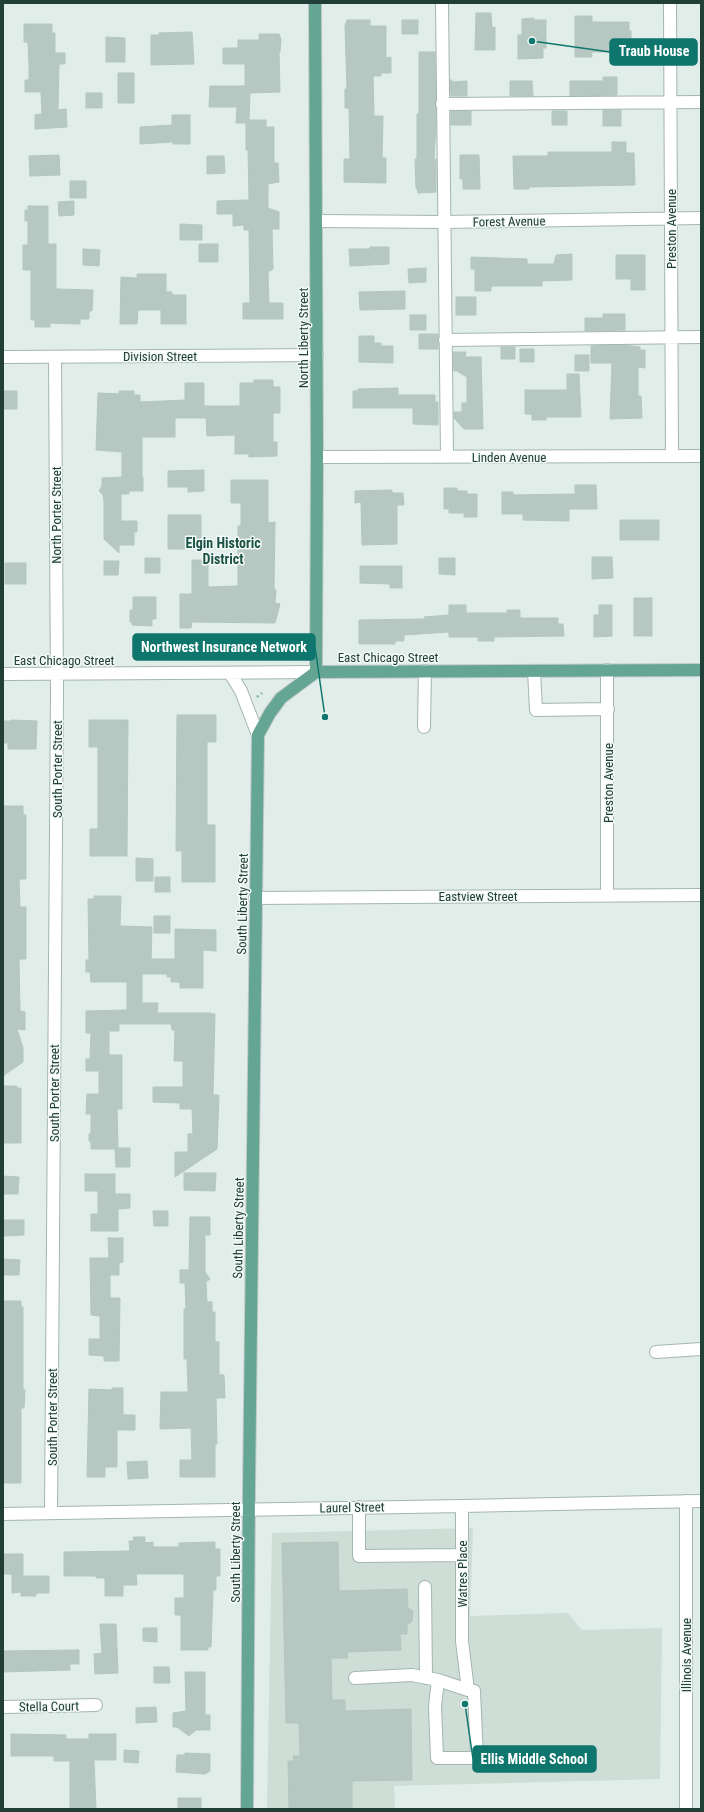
<svg xmlns="http://www.w3.org/2000/svg" width="704" height="1812" viewBox="0 0 704 1812" font-family="'Roboto Condensed',sans-serif">
  <style>
    .built { fill: #cfddd7 }
    .building { fill: #b6c8c1; stroke: #b3c7bf }
    .lines { fill: none; stroke-linecap: round; stroke-linejoin: round }
    .minor-casing { stroke: #a4b5af; stroke-width: 14 }
    .major-casing { stroke: #c1c9c7; stroke-width: 14 }
    .path { stroke: #80b2a2; stroke-width: 2.5; stroke-dasharray: 2 3; stroke-linecap: butt }
    .minor { stroke: #fff; stroke-width: 12 }
    .major { stroke: #64a594; stroke-width: 12 }
    .labels { text-anchor: middle; stroke-width: 3; stroke-linejoin: round; paint-order: stroke }
    .street-label { font-size: 13px; fill: #213f37; stroke: #f2f9f6 }
    .neighbourhood-label { font-size: 14px; font-weight: bold; fill: #1b5245; stroke: #f2f9f6 }
    .leader { fill: none; stroke: #0f766e; stroke-width: 1.5 }
    .callout-dot { fill: #0f766e; stroke: #f2f9f6; stroke-width: 1.5 }
    .callout { fill: #0f766e; stroke: #0f766e; stroke-width: 1.5 }
    .callout-label { font-size: 14px; text-anchor: middle; font-weight: bold; fill: #fff }
  </style>
  <rect width="100%" height="100%" fill="#e1ede8"/>
  <path class="built" d="M473 1528 470 1616 568 1613 582 1630 662 1628 660 1779 394 1786 395 1809H267L272 1533Z"/>
  <path class="building" d="M476 13H491L492 28 495 27V50H475Z
    M575 16H592V22H629V31H631V41H632V52H592V57H575Z
    M534 18V20H546V48H543V58L518 59V35H522V19Z
    M347 20H370V26H386V58L391 57V73H381V76H373L374 116H383L382 158H386V183L344 182V159H350L349 108H345V89H347L345 26Z
    M402 20H418V34H402Z
    M24 24H52V33H55V53H65V64H59L58 110 66 109 67 127 35 129V115L42 114 41 92H25V80H29V65L28 42H24Z
    M192 32 194 64 151 65V35H159V33Z
    M259 34H279L281 39 280 52 279 53 280 92 250 93 249 120H266V127H274V163H278L279 182 268 184V208L279 212V229H272L273 269 268 272 269 303H283V319H243V303H250L249 230H244V225L233 226V214H217V201L249 200 248 150H246V123H236L237 107H209L210 86H245V64H223V48H238V40H259Z
    M106 37 125 38V62H106Z
    M419 52H435L436 125 434 159H436V192L418 193 417 188H416L415 159H417V114H419Z
    M118 73H134V103H118Z
    M603 77H617V95L570 96V81H603Z
    M450 80H452V82L467 81V96H451Z
    M510 81H532L533 96H510Z
    M86 93H102V108H86Z
    M603 110H621V126H603Z
    M451 111H471V125H451Z
    M552 111H567V125H552Z
    M172 115H190V144H173V142L140 144V127L172 125Z
    M612 142H626V153H634L635 185 529 187V189H514L513 156H548V152H612Z
    M59 155 60 175 30 176 29 156Z
    M460 155H479L480 189H463V179H460Z
    M207 156H224L225 173 207 174Z
    M70 181H86V198H70Z
    M74 201V215L59 216 58 202Z
    M28 206H48V244H56V289L93 290 92 311H89V319H80V324L50 323V327H35V320H31V270H23V245H28V221H25V210H28Z
    M180 224 202 225V240H180Z
    M199 244H218V262H199Z
    M370 247H389V264L350 266 349 249H370Z
    M83 249 100 250 99 266 83 265Z
    M572 254V280L542 281V286H493L491 287V291H475V269H471V257L527 259V264H554L556 255Z
    M616 255H645V290H631V279H616Z
    M426 268V282L409 283 408 269Z
    M137 274H166V292H172V295H186V324H161V310H138L137 324H120L121 277 137 278Z
    M405 291V309L360 310 359 292Z
    M456 297H476V315H456Z
    M603 314H625V330L585 331V318H603Z
    M410 315H426V330H410Z
    M419 334H438V349H419Z
    M359 336H374V343H381V346H393V363L359 362Z
    M625 345 640 347V350H645V368L638 367V396H641L642 418 610 419 612 363H591V346Z
    M501 347H515V359H501Z
    M520 349H534V362H520Z
    M453 352H466L465 357H481L483 429H464L454 418V412H462V403H467V377L457 371H454Z
    M575 355H589V371H575Z
    M567 374H579L581 417H546V420H532V414H525V390H567Z
    M254 380H273V387H280V413H273V442H277V456L249 457V454H235V435L207 436 206 418H175V437H142V477H143V491H129V494H121V521H137V532H134V545H119V553L104 539V500L103 495 99 491 102 486V478L122 477V452L96 450 98 393 119 394V391H134V395H140V402L185 400V383H204V406H240V383H254Z
    M398 388V395H435V402H438V425L413 424V408H353V391H358V389Z
    M3 391H17V409H3Z
    M204 470V491L188 492V487H168V471Z
    M231 480H268V523L275 522 274 590H276L275 603 280 604 275 623 192 622 191 628H180V594H192V560H208V587L238 586V526H241V503H231Z
    M575 485H596L597 509H569V521L523 520V514H502V492H513V495L575 494Z
    M444 488H457V491H467V494H477V517H464V513H449V509H444Z
    M392 490V493H403L404 505H397V544L362 545 361 502 355 503V491Z
    M168 515H201V549H168Z
    M620 520H659V540H620Z
    M592 557H612L613 578 592 579Z
    M145 558H160V573H145Z
    M439 558H455V575L439 574Z
    M104 561H119L118 575H104Z
    M5 563H26V584H5Z
    M360 566H402V588H390V584L360 583Z
    M133 597H156V619H152V626L132 625V622H130V610H133Z
    M634 598H652V636H634Z
    M449 605H466V613H507V610H520V618H558V624H563L564 636 494 637V641H478V637H449V632L404 635V641H395V644H359V620L425 619 424 617 449 615Z
    M599 605H612V636L594 637V615H599Z
    M177 715H216V742H207V825H215V882H182V851H176Z
    M11 720 37 721 36 749H8V743H3V721H11Z
    M89 720H128L127 856H90V829H98V747H89Z
    M3 806H23V815H26V879H19L20 907H26V959H19L20 1011 25 1012V1030L17 1029 23 1048V1062L3 1076Z
    M136 858 153 859V881H136Z
    M155 877H170V892H155Z
    M94 896H121L120 926 152 927 151 959H175V929L216 930V951L203 950V988H180V982H171V977H167V974H142V1003H158L157 1013H211V1014H215L213 1095H219L217 1149 175 1177V1152H188V1134H193L192 1109H180V1103L153 1102V1087H183V1061H174L175 1030H172L171 1024H119V1031H109V1055H122V1109H117L118 1148H130V1167H116L115 1149H91V1142L89 1141V1134L91 1133V1114H86L87 1094H99V1071H86V1059H90L91 1033H86V1011L127 1010V982H91L90 972H86V960H89L88 899H94Z
    M154 916H170V933H154Z
    M3 1086H17V1088H21V1143H3Z
    M184 1173H216L215 1191 184 1190Z
    M85 1174H115V1194H130V1208L118 1209V1231H91V1214H98V1191H85Z
    M3 1176 19 1177 18 1194H3Z
    M153 1211H168V1226H154Z
    M190 1217H210V1235H205V1272L210 1279 206 1282 207 1302H212V1312H215V1342H219V1375H224L225 1398H216L217 1444H215V1477H180V1460H192L191 1428 160 1429 161 1392H188L187 1359H184V1309H186L185 1283H180V1270H189Z
    M3 1220H24V1235L3 1236Z
    M108 1238H123V1262L119 1263V1275H110V1298H120L119 1361H104V1356L89 1355V1339H100V1316L91 1315 90 1258H109Z
    M3 1259 20 1260 19 1275H3Z
    M3 1301H21V1307H23V1390H25L24 1408H21V1483H3Z
    M112 1388H123V1415H135V1430H117V1467H105V1477H87L89 1389 112 1390Z
    M147 1461 148 1478 128 1479 127 1462Z
    M133 1537H145V1543L153 1542V1547H179V1543L215 1542V1549H220V1576H216V1590H213L211 1647H208V1650H181V1615H175V1598H184V1574H136L137 1585H123V1596H105V1578H97L95 1576H64V1552L130 1551 129 1541H134Z
    M338 1542 339 1591 407 1589 408 1608 413 1611 412 1621 407 1625V1634H400L401 1650 347 1652 348 1658H331L332 1700H345V1711L411 1709 412 1780 352 1781V1809H289L288 1761H294L293 1756H300L299 1723H286L282 1543Z
    M3 1554H23V1576H49V1593H36V1596H21V1592L12 1593V1574H3Z
    M100 1624H116L118 1673 95 1674 94 1654 102 1653Z
    M143 1628H157V1642L143 1641Z
    M79 1650V1664H70V1670L3 1672V1651Z
    M154 1667H169L170 1683H154Z
    M185 1672H205V1715H210V1730H196L189 1736 177 1727H173V1713L186 1711Z
    M156 1707 157 1722 136 1723V1708Z
    M11 1734 66 1735V1739H89V1734H116V1760H94L96 1809H70V1761H54V1756H11Z
    M124 1750 139 1751 138 1763 124 1762Z
    M185 1753 210 1754V1771L205 1774 176 1772 177 1755H185Z
    M178 1798H201V1809H178Z"/>
  <g class="lines">
    <defs>
      <path id="minor" d="M442 3 447 457
        M670 3 672 456
        M442 104 701 102
        M316 221 443 222 701 218
        M445 340 701 337
        M3 357 317 355
        M317 457 701 456
        M534 671 536 710 608 709
        M230 673 241 691 258 735
        M3 674 316 672
        M424 727 425 671
        M607 895V670
        M255 898 701 895
        M656 1352 701 1349
        M359 1507V1556L461 1555
        M51 1513 57 693 55 357
        M3 1514 462 1506 701 1501
        M425 1587 426 1678
        M355 1678 412 1675 438 1680 468 1690 462 1641V1506
        M438 1680 435 1706 437 1758H477L474 1691 468 1690
        M3 1707 96 1705
        M686 1809V1501"/>
      <path id="major" d="M315 3 317 457 316 672
        M316 672 701 670
        M247 1809 249 1489 258 735 270 713 281 698 316 672"/>
    </defs>
    <use href="#minor" class="minor-casing"/>
    <use href="#major" class="major-casing"/>
    <path class="path" d="M257 697 262 693"/>
    <use href="#minor" class="minor"/>
    <use href="#major" class="major"/>
  </g>
  <g class="labels">
    <g class="street-label">
      <text transform="translate(509 221) rotate(-1)" y="5">Forest Avenue</text>
      <text transform="translate(671 229) rotate(-90)" y="5">Preston Avenue</text>
      <text transform="translate(303 338) rotate(-90)" y="5">North Liberty Street</text>
      <text x="160" y="361">Division Street</text>
      <text x="509" y="462">Linden Avenue</text>
      <text transform="translate(56 515) rotate(-90)" y="5">North Porter Street</text>
      <text x="388" y="662">East Chicago Street</text>
      <text x="64" y="665">East Chicago Street</text>
      <text transform="translate(57 769) rotate(-90)" y="5">South Porter Street</text>
      <text transform="translate(608 783) rotate(-90)" y="5">Preston Avenue</text>
      <text x="478" y="901">Eastview Street</text>
      <text transform="translate(242 904) rotate(-89)" y="5">South Liberty Street</text>
      <text transform="translate(54 1093) rotate(-90)" y="5">South Porter Street</text>
      <text transform="translate(238 1228) rotate(-89)" y="5">South Liberty Street</text>
      <text transform="translate(52 1417) rotate(-90)" y="5">South Porter Street</text>
      <text transform="translate(352 1507) rotate(-1)" y="5">Laurel Street</text>
      <text transform="translate(235 1552) rotate(-90)" y="5">South Liberty Street</text>
      <text transform="translate(462 1574) rotate(-90)" y="5">Watres Place</text>
      <text transform="translate(686 1655) rotate(-90)" y="5">Illinois Avenue</text>
      <text transform="translate(49 1706) rotate(-1)" y="5">Stella Court</text>
    </g>
    <g class="neighbourhood-label">
      <text x="223" y="548">Elgin Historic<tspan x="223" dy="16">District</tspan></text>
    </g>
  </g>
  <path class="leader" d="M532 41L610 52M325 717L315 647M465 1704L473 1759"/>
  <g class="callout-dot">
    <circle cx="532" cy="41" r="4"/>
    <circle cx="325" cy="717" r="4"/>
    <circle cx="465" cy="1704" r="4"/>
  </g>
  <g class="callout">
    <rect x="610" y="39" width="87" height="26" rx="4"/>
    <rect x="133" y="634" width="182" height="26" rx="4"/>
    <rect x="473" y="1746" width="123" height="26" rx="4"/>
  </g>
  <g class="callout-label">
    <text x="654" y="56">Traub House</text>
    <text x="224" y="652">Northwest Insurance Network</text>
    <text x="534" y="1764">Ellis Middle School</text>
  </g>
  <rect width="704" height="1812" fill="none" stroke="#213f37" stroke-width="8"/>
</svg>
